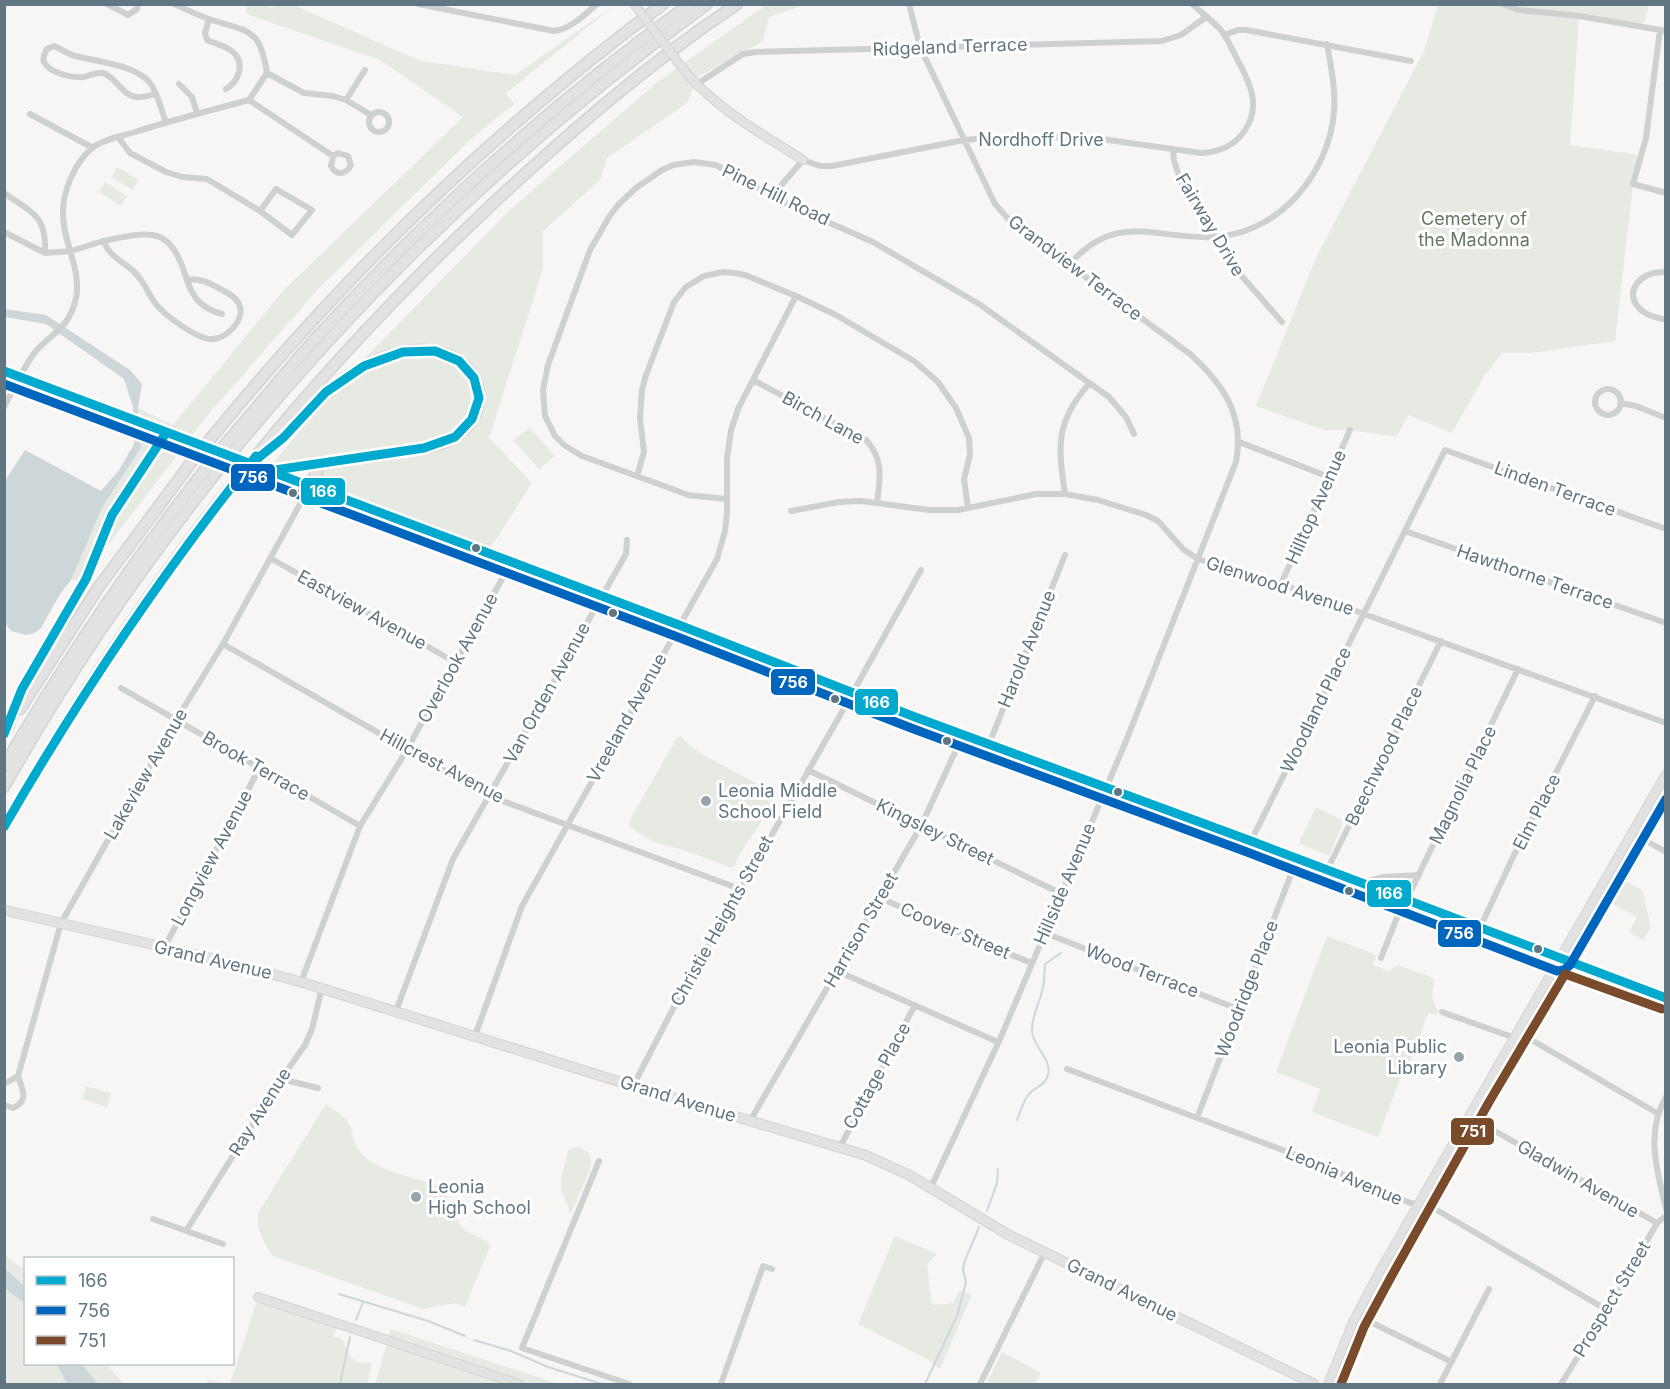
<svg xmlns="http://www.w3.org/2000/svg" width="1670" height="1389" viewBox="0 0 1670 1389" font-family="Inter,sans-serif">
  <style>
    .green { fill: #e6eae3 }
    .water { fill: #cdd7d9 }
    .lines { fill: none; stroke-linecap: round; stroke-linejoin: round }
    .stream { stroke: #cdd7d9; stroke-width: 2 }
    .secondary-casing { stroke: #d2d4d4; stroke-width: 10 }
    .primary-casing { stroke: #d4d4d4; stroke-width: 11 }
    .highway-casing { stroke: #d1d3d4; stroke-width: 13 }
    .street { stroke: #cfd0d0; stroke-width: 6 }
    .secondary { stroke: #e2e2e2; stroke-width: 8 }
    .primary { stroke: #e2e2e2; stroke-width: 9 }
    .highway { stroke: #e2e2e2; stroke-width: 10 }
    .secondary-bridge-casing { stroke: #d2d4d4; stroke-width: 10; stroke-linecap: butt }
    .highway-bridge-casing { stroke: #d1d3d4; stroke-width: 13; stroke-linecap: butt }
    .secondary-bridge { stroke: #e2e2e2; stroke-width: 8 }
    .highway-bridge { stroke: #e2e2e2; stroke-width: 10 }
    .bus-1-casing { stroke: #fff; stroke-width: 14 }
    .bus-2-casing { stroke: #fff; stroke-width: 14 }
    .bus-3-casing { stroke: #fff; stroke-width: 14 }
    .bus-1 { stroke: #00a9ce; stroke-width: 9 }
    .bus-2 { stroke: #0065bd; stroke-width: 9 }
    .bus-3 { stroke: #7a4b2a; stroke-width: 9 }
    .bus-dot { fill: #607682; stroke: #fff; stroke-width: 2 }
    .poi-dot { fill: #95a3aa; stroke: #fff; stroke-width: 2 }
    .labels { text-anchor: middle; stroke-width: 6; stroke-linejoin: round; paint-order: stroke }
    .street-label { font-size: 18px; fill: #607682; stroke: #fff }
    .park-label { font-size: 18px; fill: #667960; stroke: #fff }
    .poi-label { font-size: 18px; fill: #607682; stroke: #fff; text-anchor: start }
    .line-badge { stroke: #fff; stroke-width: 2 }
    .badge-label { font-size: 16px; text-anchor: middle; font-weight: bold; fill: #fff }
  </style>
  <rect width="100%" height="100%" fill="#f7f6f5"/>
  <path class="green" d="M247 5H263L273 8 275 5H293L421 61 515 75 615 5 506 93 514 104 471 139 317 290 207 416 108 545 85 581 71 580 102 508 141 449 138 408 173 425 283 291 463 117 380 60 246 14Z
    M766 5H804L769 17 763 41 698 77 687 103 607 158 600 180 543 231V269L489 438 532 483 487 553 310 486 328 460 273 463 341 382 512 208 656 83Z
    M1438 5H1649L1642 28 1579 17 1570 145 1641 155 1633 184 1615 341 1530 353H1502L1483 378 1452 433 1408 415 1397 437 1350 430H1324L1256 406 1316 258 1424 51Z
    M117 167 139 180 133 190 111 177Z
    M105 182 127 196 121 206 99 192Z
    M530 428 555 456 539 469 513 440Z
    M681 736 690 746 705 756 771 791C776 807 745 844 737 859L736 865 732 868 689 852 654 842 631 828 629 824 632 816 677 738Z
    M1316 807 1344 821 1329 856 1299 843Z
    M1616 876 1642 890 1651 927 1643 940 1629 932 1637 917 1604 899Z
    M1327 936 1376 955 1373 965 1389 971 1397 965 1434 978 1432 998 1438 1012 1436 1015 1428 1013 1407 1070 1403 1071 1378 1137 1312 1112 1320 1089 1276 1072Z
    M86 1086 111 1093 107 1107 82 1099Z
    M326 1104C332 1109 343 1115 348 1122 353 1131 353 1143 360 1152 373 1170 420 1180 442 1186L461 1227 466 1231 491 1244 465 1307 455 1303 423 1309 273 1256C263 1242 257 1231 258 1213Z
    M579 1147 589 1153 591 1160 590 1169 572 1211 570 1212 561 1190V1179L568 1151 572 1148Z
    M895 1236 937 1254 927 1264 932 1305 953 1303 959 1291 972 1294 940 1369 927 1359 858 1324Z
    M4 1254 25 1271V1287L5 1267Z
    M4 1289 23 1302 25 1306 26 1364H56L67 1384H5Z
    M258 1297 339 1324 333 1337 342 1339C347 1348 349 1360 361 1363 365 1363 368 1362 372 1363L368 1384H205L209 1380 230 1384Z
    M391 1329 559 1384H375Z
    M1002 1352 1041 1373 1035 1384H986Z
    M82 1364H106L124 1384H98Z"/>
  <path class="water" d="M5 309 46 315 130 370 142 384 138 408 141 448 102 508 71 580 60 594 41 628 35 633 26 635 11 631 5 623 4 482 25 450 101 491 119 470 134 444 133 407 124 379 46 324 5 317Z
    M4 1267 25 1287V1306L23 1302 5 1289Z
    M56 1364H82L98 1384H67Z"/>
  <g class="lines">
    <path class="stream" d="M1017 1120C1021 1111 1023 1101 1029 1094 1035 1087 1046 1085 1048 1075 1052 1059 1034 1048 1032 1032 1031 1016 1040 1003 1043 987 1045 980 1044 972 1045 964L1061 953
      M987 1211 997 1183 998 1169
      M339 1294 428 1321 465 1336
      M356 1320 363 1302
      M474 1340 511 1351 548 1367 602 1384
      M340 1384 350 1337
      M925 1384 957 1316 966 1282 963 1270 964 1263 979 1227"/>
    <defs>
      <path id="secondary" d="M687 74C723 113 759 132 803 160
        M4 371 679 625 915 717 1251 841 1517 943 1666 998
        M258 1297 519 1384
        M1328 1384 1353 1322 1380 1271 1666 774"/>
      <path id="primary" d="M4 910 219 960 301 982 633 1086 865 1155 909 1175 1007 1234 1314 1384"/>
      <path id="highway" d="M212 437C344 275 495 129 663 4
        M227 442C258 407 287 370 319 335 431 213 555 101 690 4
        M237 446C374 279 532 131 707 4
        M264 453C301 424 323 386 368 364 481 310 521 430 424 448L270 471
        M256 456C332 363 415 276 503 194 577 126 653 60 737 4
        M310 486 320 464
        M20 709 98 588 196 456
        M7 730 22 689 86 579 112 515 166 433
        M4 766C66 660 135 558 211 462
        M4 787C67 674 141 567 222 465
        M4 828C73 705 151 587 238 477"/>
    </defs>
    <use href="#secondary" class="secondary-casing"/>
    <use href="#primary" class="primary-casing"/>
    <use href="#highway" class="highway-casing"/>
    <path class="street" d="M107 4 128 15 137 9 138 4
      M418 4 554 31C571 29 584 15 597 4
      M909 4 920 47 995 204 1010 221 1190 354C1223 384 1245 415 1236 462L1126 741 1045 933 1000 1039 931 1187
      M1503 4 1518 10 1579 16 1666 31
      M209 19 205 33 207 40C216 44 226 46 233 52 246 64 238 82 226 89
      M1660 30 1646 138 1633 184 1666 193
      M1224 35 1238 30H1246L1411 61
      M267 73 304 93 333 96 346 100 371 115
      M179 84 192 97 197 113
      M697 84 743 54 756 52 1162 41 1181 35 1206 17
      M155 94C150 95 142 98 136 97 121 95 115 75 102 73 96 72 89 76 83 77 72 78 49 73 44 62 42 58 45 53 47 49L54 46C61 49 68 54 75 56 95 61 137 65 150 83 158 93 161 110 166 122
      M249 100 333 156 338 153 348 156 351 165C346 175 336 176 331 166L333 156
      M346 100 365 70
      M369 122a10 10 0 1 1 20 0a10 10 0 1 1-20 0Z
      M30 114 93 148
      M118 137 130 153 166 172 182 177 207 179 260 211 292 235 312 210 276 189 260 211
      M1173 150 1174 161 1182 184 1232 265 1282 322
      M4 193C32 213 47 215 45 253
      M772 196 803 160 820 166H832L964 140 987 138 1087 137 1201 153C1219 152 1235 146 1245 130 1262 105 1249 81 1236 57 1231 47 1227 37 1220 29 1211 20 1201 12 1192 4
      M4 232 45 253 71 251 103 241
      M1069 265C1116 210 1155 240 1214 237 1278 234 1329 174 1334 112 1336 90 1331 67 1327 44
      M1666 272C1637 270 1619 298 1647 314 1652 317 1659 318 1666 320
      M187 280C170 225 153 231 103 241 113 262 130 263 141 280 146 287 150 296 155 303 164 315 198 340 212 339 227 339 246 319 239 304 236 297 228 293 222 290 210 283 201 278 187 280 193 299 203 309 222 314
      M753 380 867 441C884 460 880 479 877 503
      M1595 402a13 13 0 1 1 26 0a13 13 0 1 1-26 0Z
      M1620 403 1636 406 1666 418
      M4 407C14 389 23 367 36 351 54 331 69 329 76 298 82 269 62 241 63 212 63 190 75 163 92 148 103 139 122 136 135 132 173 120 211 110 249 100L267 73C260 26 247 32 209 19 197 15 186 9 174 4
      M1239 442 1329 477
      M637 476 644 452 640 419 642 390 646 375 674 302 686 287 704 276 723 272 734 273 745 275 796 296 836 315 914 361 938 382 956 408 969 438 970 455 964 479 968 508
      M1065 494C1058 446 1055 421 1090 383
      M727 499 688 495 675 490 582 456 564 445 555 436 545 416 543 390 548 365 590 250 609 217 618 205 636 188 662 170 673 165 694 162 716 165 789 205 873 242 979 304 1109 397 1126 417 1134 434
      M791 511 839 502 861 501 929 510H958L1036 494H1065L1098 500 1146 515 1158 521 1184 550 1198 559 1281 584 1666 723
      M1405 531 1666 623
      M270 558 455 662
      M1281 584 1350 430
      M223 644 489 796 740 889
      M121 688 360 826
      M989 744 1065 555
      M808 770 1062 894
      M1632 833 1666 852
      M1251 841 1445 450 1666 529
      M1327 870 1441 641
      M1362 883 1384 877 1419 875
      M880 898 1031 963
      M1406 901 1518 669
      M1480 928 1513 857 1595 696
      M1045 933 1238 1009
      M164 948 260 767
      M1381 958 1404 900
      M837 971 998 1042
      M301 982 360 826 402 758 511 563
      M396 1011 453 859 626 554 627 540
      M1442 1012 1515 1038
      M1518 1032 1657 1113
      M475 1036 522 906 717 559 725 531 727 512V459L731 430 738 409 796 296
      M1067 1069 1304 1158 1410 1203 1430 1206 1607 1310
      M281 1079 318 1088
      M4 1084 18 1076
      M633 1086 677 1001 847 703 921 570
      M1666 1097C1645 1133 1657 1170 1666 1209
      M4 1105 13 1108C30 1101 22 1089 18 1076L61 923 176 720 223 644 310 486
      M1469 1115 1479 1122 1657 1223
      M1197 1118 1297 859
      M750 1121 921 826 963 735
      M840 1147 915 1005
      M599 1161 522 1348 629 1384
      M153 1219 223 1244
      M186 1231 281 1079 305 1045 312 1029 322 988
      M1356 1315 1452 1362
      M721 1384 763 1266 772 1269
      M980 1384 1045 1252
      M1440 1384 1489 1289
      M1561 1384 1607 1310 1657 1223 1666 1216"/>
    <use href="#secondary" class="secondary"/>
    <use href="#primary" class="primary"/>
    <use href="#highway" class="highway"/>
    <defs>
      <path id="secondary-bridge" d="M634 4 687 74"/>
      <path id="highway-bridge" d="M196 456 212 437
        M211 462 227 442
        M222 465 237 446
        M238 477 256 456"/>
    </defs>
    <use href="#secondary-bridge" class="secondary-bridge-casing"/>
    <use href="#highway-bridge" class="highway-bridge-casing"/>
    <use href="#secondary-bridge" class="secondary-bridge"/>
    <use href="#highway-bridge" class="highway-bridge"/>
    <defs>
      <path id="bus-1" d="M4 371 679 625 915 717 1251 841 1666 998
        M247 467 283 438 326 392 364 366 403 352 435 351 459 361 474 378 479 398 472 419 455 437 424 448 275 470
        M4 734 22 689 86 579 112 515 166 433
        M4 827C79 697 162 573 256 456"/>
      <path id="bus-2" d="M4 384 675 636 911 728 1247 852 1557 971 1564 970 1570 965 1666 799"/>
      <path id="bus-3" d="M1341 1384 1364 1327 1391 1277 1489 1102 1565 974 1662 1009"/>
    </defs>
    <use href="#bus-1" class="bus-1-casing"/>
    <use href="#bus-2" class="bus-2-casing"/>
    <use href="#bus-3" class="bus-3-casing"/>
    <use href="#bus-1" class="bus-1"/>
    <use href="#bus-2" class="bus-2"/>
    <use href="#bus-3" class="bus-3"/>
  </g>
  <g class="bus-dot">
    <circle cx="293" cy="493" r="5"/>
    <circle cx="476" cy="548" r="5"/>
    <circle cx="613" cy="613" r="5"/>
    <circle cx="835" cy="699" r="5"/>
    <circle cx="947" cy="741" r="5"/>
    <circle cx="1118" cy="792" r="5"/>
    <circle cx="1349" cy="891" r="5"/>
    <circle cx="1538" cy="949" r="5"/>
  </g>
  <g class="poi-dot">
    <circle cx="706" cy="801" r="6"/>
    <circle cx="1459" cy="1057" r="6"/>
    <circle cx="416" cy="1197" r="6"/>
  </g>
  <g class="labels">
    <g class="street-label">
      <text transform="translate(950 47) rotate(-2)" y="6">Ridgeland Terrace</text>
      <text x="1041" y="146">Nordhoff Drive</text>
      <text transform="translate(776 195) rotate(26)" y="6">Pine Hill Road</text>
      <text transform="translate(1210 225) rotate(59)" y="6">Fairway Drive</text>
      <text transform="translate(1075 268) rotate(37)" y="6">Grandview Terrace</text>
      <text transform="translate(823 418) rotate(29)" y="6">Birch Lane</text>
      <text transform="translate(1555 489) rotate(20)" y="6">Linden Terrace</text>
      <text transform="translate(1316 507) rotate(-66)" y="6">Hilltop Avenue</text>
      <text transform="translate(1535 577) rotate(19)" y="6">Hawthorne Terrace</text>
      <text transform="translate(1280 586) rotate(18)" y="6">Glenwood Avenue</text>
      <text transform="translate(362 610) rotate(29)" y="6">Eastview Avenue</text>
      <text transform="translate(1027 649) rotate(-68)" y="6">Harold Avenue</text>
      <text transform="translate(458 658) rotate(-61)" y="6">Overlook Avenue</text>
      <text transform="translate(547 693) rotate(-61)" y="6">Van Orden Avenue</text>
      <text transform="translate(1316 710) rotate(-64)" y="6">Woodland Place</text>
      <text transform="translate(627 718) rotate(-61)" y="6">Vreeland Avenue</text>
      <text transform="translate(1384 756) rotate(-64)" y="6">Beechwood Place</text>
      <text transform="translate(256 766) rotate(30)" y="6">Brook Terrace</text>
      <text transform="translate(442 766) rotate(28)" y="6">Hillcrest Avenue</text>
      <text transform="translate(146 774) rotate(-60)" y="6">Lakeview Avenue</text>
      <text transform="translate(1463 785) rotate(-64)" y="6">Magnolia Place</text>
      <text transform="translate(1537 812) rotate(-63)" y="6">Elm Place</text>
      <text transform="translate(935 832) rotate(26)" y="6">Kingsley Street</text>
      <text transform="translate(212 858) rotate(-62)" y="6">Longview Avenue</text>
      <text transform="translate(1065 884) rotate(-67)" y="6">Hillside Avenue</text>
      <text transform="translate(722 921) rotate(-61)" y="6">Christie Heights Street</text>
      <text transform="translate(861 930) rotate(-60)" y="6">Harrison Street</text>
      <text transform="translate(955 931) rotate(23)" y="6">Coover Street</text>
      <text transform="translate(213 960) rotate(13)" y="6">Grand Avenue</text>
      <text transform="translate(1142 971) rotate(21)" y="6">Wood Terrace</text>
      <text transform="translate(1247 989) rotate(-69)" y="6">Woodridge Place</text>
      <text transform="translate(877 1076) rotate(-61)" y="6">Cottage Place</text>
      <text transform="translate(678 1099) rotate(17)" y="6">Grand Avenue</text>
      <text transform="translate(260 1112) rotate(-58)" y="6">Ray Avenue</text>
      <text transform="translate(1344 1176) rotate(23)" y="6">Leonia Avenue</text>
      <text transform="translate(1578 1179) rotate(30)" y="6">Gladwin Avenue</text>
      <text transform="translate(1122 1290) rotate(26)" y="6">Grand Avenue</text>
      <text transform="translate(1612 1299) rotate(-59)" y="6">Prospect Street</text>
    </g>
    <g class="park-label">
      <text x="1474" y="225">Cemetery of<tspan x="1474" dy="21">the Madonna</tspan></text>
    </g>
    <g class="poi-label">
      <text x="718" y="797">Leonia Middle<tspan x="718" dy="21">School Field</tspan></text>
      <text x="1447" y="1053" text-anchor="end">Leonia Public<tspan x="1447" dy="21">Library</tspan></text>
      <text x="428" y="1193">Leonia<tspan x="428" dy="21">High School</tspan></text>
    </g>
  </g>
  <g class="line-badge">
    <rect x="230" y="463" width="46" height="29" rx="6" fill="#0065bd"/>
    <rect x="300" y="477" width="46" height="29" rx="6" fill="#00a9ce"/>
    <rect x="770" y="668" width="46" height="28" rx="6" fill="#0065bd"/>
    <rect x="854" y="688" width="45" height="28" rx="6" fill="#00a9ce"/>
    <rect x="1366" y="879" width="46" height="29" rx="6" fill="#00a9ce"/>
    <rect x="1437" y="919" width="45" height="29" rx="6" fill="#0065bd"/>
    <rect x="1450" y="1117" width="45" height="29" rx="6" fill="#7a4b2a"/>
  </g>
  <g class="badge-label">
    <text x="253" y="483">756</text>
    <text x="323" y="497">166</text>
    <text x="793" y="688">756</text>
    <text x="876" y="708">166</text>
    <text x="1389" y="899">166</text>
    <text x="1459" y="939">756</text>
    <text x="1473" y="1137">751</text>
  </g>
  <rect width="1670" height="1389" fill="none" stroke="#607682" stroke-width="12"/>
  <rect x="24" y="1257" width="210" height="108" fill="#ffffff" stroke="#bfc8cd" stroke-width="1.5"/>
  <rect x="36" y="1276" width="30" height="9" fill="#00a9ce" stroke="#bfc8cd" stroke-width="1.5"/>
  <text x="78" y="1287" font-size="18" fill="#607682">166</text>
  <rect x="36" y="1306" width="30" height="9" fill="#0065bd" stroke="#bfc8cd" stroke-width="1.5"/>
  <text x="78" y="1317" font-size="18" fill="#607682">756</text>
  <rect x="36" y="1336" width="30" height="9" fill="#7a4b2a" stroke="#bfc8cd" stroke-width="1.5"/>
  <text x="78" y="1347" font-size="18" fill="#607682">751</text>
</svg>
